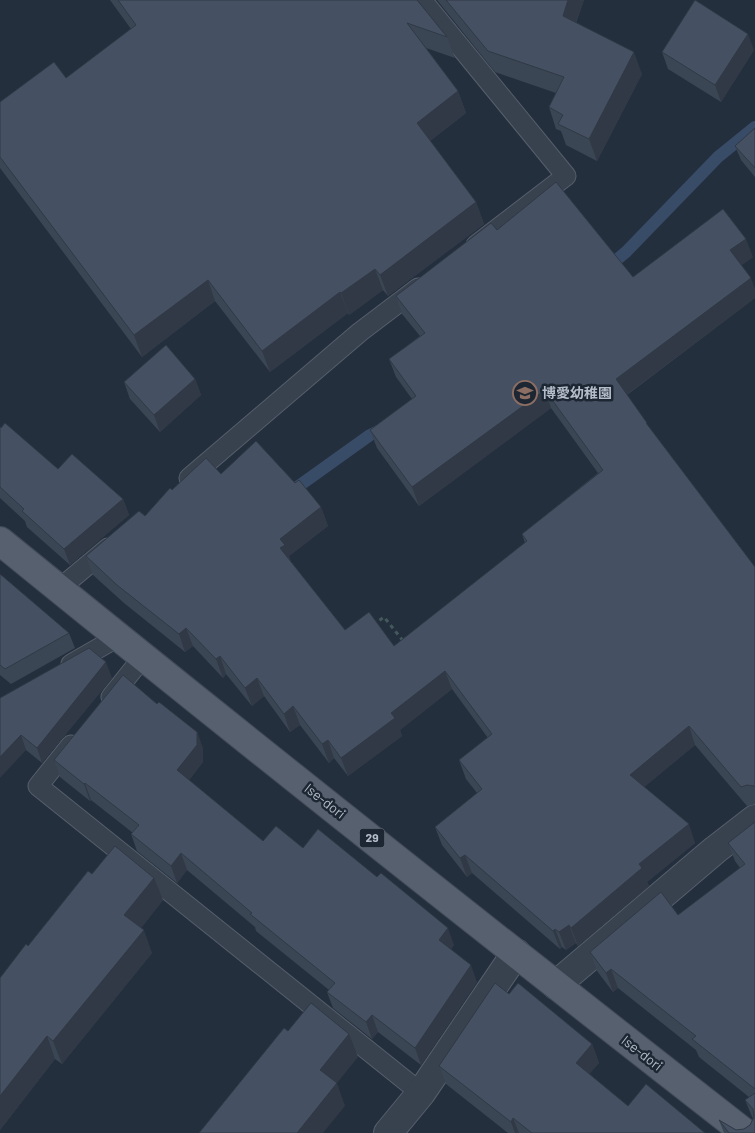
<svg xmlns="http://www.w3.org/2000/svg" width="755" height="1133" viewBox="0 0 755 1133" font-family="Barlow,'Noto Sans JP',sans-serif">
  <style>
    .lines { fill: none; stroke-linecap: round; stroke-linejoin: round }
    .stream { stroke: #394c67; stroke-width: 12 }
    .lane-casing { stroke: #565f6c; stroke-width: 21 }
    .street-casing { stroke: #565f6c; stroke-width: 30 }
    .primary-casing { stroke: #414a57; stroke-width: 30 }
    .path { stroke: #44595c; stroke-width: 3; stroke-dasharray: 4 4; stroke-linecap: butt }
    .lane { stroke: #38414e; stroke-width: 19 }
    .street { stroke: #38414e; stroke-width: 28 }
    .primary { stroke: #56606e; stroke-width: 28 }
    .wall { fill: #3b4654 }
    .shaded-wall { fill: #303945 }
    .building { fill: #455162; stroke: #303945 }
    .labels { text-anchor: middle; stroke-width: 5; stroke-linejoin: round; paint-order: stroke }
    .shield { fill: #1d2633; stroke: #878f9c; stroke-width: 1 }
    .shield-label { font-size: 12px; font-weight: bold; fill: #b4bcc9 }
    .poi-label { font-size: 14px; font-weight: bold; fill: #b4bcc9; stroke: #1d2633; text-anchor: start }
    .street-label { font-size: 14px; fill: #b4bcc9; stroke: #1d2633 }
  </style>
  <rect width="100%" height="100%" fill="#242f3e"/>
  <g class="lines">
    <path class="stream" d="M604 270 626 252 718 157 755 127
      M289 493 370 435 386 427"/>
    <defs>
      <path id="lane" d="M422 0 566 176 476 245
        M189 478 360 332 418 288
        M59 589 108 548
        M71 664 118 637
        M111 697 143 657
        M71 745 38 786 421 1093"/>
      <path id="street" d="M556 985 715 850 755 819
        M388 1133 421 1093 516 953"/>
      <path id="primary" d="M0 541C246 741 495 938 745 1133"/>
    </defs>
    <use href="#lane" class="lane-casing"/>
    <use href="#street" class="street-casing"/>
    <use href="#primary" class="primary-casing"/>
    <path class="path" d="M373 625 384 617 404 642"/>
    <use href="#lane" class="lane"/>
    <use href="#street" class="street"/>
    <use href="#primary" class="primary"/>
  </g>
  <path class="wall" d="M110 0H417L447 37 455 58 426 48 458 91 466 113 430 141 476 202 484 224 388 296 383 290 349 315 348 313 270 372 215 301 142 357 0 168V102L66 78 131 29Z
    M437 0H584L576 23 642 74 597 161 566 145 561 131 556 129 549 107 556 93 495 72Z
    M754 50 721 102 668 69 662 52Z
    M755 128V177L741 160 735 146Z
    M497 230 633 277 753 257 741 265 755 289V298L627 395 649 427 755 567V804L747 806 695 745 644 787 695 843 647 882 649 886 578 946 576 943 566 950 562 947 560 949 472 873 467 877 442 845 435 827 477 793 466 779 459 760 488 738 452 689 400 730 402 736 348 776 334 758 329 763 300 725 290 732 264 696 252 706 226 674 223 678 193 646 185 652 124 603 93 575 86 556 145 516 172 490 221 474 295 483 321 507 328 526 289 556 291 562 345 630 394 646 525 543 522 534 598 473 551 408 419 506 377 448 370 430 412 399 396 377 389 359 420 336 402 314 396 296Z
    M195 379 201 395 160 432 130 399 124 382Z
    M0 427 58 469 123 499 129 515 70 565 27 527 25 521 0 498Z
    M0 574 69 633 75 648 11 684 0 675Z
    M112 678 42 763 26 750 0 698Z
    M157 704 197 732 203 749V762L189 780 263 841 303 848 454 945 451 949 477 982 421 1065 378 1032 372 1039 333 1008 327 992 329 990 256 931 255 927 187 870 177 883 137 851 131 834 133 833 91 800 90 801 60 777 54 760Z
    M755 822V1133H724L719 1120 736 1130 744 1129 750 1125 753 1119 745 1100 749 1097 699 1057 696 1050 618 988 613 992 597 971 590 952 678 915 740 868 735 861 728 843Z
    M92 874 163 900 141 928 152 953 62 1064 55 1059 0 1130 28 946Z
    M509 994 592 1044 599 1063 589 1074 628 1106 705 1133H508L446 1084 439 1066Z"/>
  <path class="shaded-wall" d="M568 0H584L570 38 563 16Z
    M748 34 754 50 721 102 715 85Z
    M634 52 642 74 597 161 589 139Z
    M458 91 466 113 425 145 417 123Z
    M476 202 484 224 388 296 380 275Z
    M746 239 753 257 737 269 730 250Z
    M375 269 383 290 349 315 341 293Z
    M751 278 755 289V298L622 398 616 379Z
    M208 280 215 301 142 357 134 335Z
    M340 292 348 313 270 372 262 351Z
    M195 379 201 395 160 432 154 415Z
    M545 390 551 408 419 506 412 487Z
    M123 499 129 515 70 565 64 549Z
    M321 507 328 526 289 556 291 563 280 548V539Z
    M186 628 193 646 185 652 179 634Z
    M220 656 226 674 223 678 216 659Z
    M106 662 112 678 42 763 37 748Z
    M445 671 452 689 400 730 402 736 348 776 341 758 391 713Z
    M257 678 264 696 252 706 245 688Z
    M293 706 300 725 290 732 284 714Z
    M689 726 695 745 637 793 630 775Z
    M197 732 203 749V762L183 787 177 770Z
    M21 735 26 750 0 778V757Z
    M328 740 334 758 329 763 322 744Z
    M85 783 91 800 90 801 84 784Z
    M689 824 695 843 647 882 649 886 578 946 571 928 639 864Z
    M181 853 187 870 177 883 171 866Z
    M465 855 472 873 467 877 460 858Z
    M154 878 163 900 133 938 124 915Z
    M569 925 576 943 566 950 559 932Z
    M448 928 454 945 445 956 439 940Z
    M555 929 562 947 560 949 553 931Z
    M144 930 152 953 62 1064 53 1041Z
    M471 965 477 982 421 1065 415 1048Z
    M611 969 618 988 613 992 606 973Z
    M372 1015 378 1032 372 1039 366 1022Z
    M349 1034 358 1057 329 1093 320 1070Z
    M47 1036 55 1059 0 1130V1096Z
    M592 1044 599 1063 583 1081 576 1063Z
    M337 1083 345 1106 323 1133H297Z
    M513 1118 519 1133H515L511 1122Z"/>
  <path class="building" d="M118 0H417L447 37 407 23 458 91 417 123 476 202 380 275 375 269 341 293 340 292 262 351 208 280 134 335 0 157V102L54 62 66 78 136 25Z
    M446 0H568L563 16 634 52 589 139 558 124 563 115 549 107 564 77 488 51Z
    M695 0 748 34 715 85 662 52Z
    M755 128V168L735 146Z
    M556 182 633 277 723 209 746 239 730 250 751 278 616 379 647 423H646L755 567V787L754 786 747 785 741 787 689 726 630 775 689 824 639 864 642 868 571 928 569 925 559 932 555 929 553 931 465 855 460 858 435 827 482 789 459 760 492 734 445 671 391 713 395 718 341 758 328 740 322 744 293 706 284 714 257 678 245 688 220 656 216 659 186 628 179 634 117 585 86 556 139 511 145 516 170 488 172 490 206 458 221 474 256 441 295 483 299 480 321 507 280 539 285 545 280 548 345 630 369 612 394 646 527 541 522 534 603 470 545 390 412 487 370 430 416 396 389 359 425 333 396 296 491 223 497 230Z
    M166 345 195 379 154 415 124 382Z
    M5 423 58 469 72 454 123 499 64 549 22 511 24 509 0 487V427L1 428Z
    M0 574 69 633 5 669 0 665Z
    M89 648 106 662 37 748 21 735 0 757V698Z
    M123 675 157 704 159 702 197 732V745L177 770 263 841 276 826 303 848 318 829 377 877 381 873 448 928 439 940 471 965 415 1048 372 1015 366 1022 327 992 335 983 250 914 252 913 181 853 171 866 131 834 139 825 85 783 84 784 54 760Z
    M755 822V1089L692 1039 696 1036 611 969 606 973 590 952 661 892 678 915 745 864 728 843Z
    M115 846 154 878 124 915 144 930 53 1041 47 1036 0 1096V978L26 944 28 946 88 871 92 874Z
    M495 983 509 994 518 983 592 1044 576 1063 628 1106 646 1084 705 1133H532L513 1118 511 1122 439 1066Z
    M311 1003 349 1034 320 1070 337 1083 297 1133H199L284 1028 288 1031Z
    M755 1093V1133H729L719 1120 736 1130 744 1129 750 1125 754 1117 753 1109 745 1100Z"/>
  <defs>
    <symbol id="school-ring" viewBox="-11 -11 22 22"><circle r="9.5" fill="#1d2633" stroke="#8d6e63" stroke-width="1.5"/><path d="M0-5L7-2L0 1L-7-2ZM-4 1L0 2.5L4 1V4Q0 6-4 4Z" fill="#8d6e63"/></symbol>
  </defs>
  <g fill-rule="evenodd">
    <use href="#school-ring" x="511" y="379" width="28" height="28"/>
  </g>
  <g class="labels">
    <rect class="shield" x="359.5" y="828.5" width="25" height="19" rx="4"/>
    <g class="shield-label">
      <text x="372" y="842">29</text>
    </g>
    <g class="poi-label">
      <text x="542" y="398">博愛幼稚園</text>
    </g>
    <g class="street-label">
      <text transform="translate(325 801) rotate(38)" y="5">Ise-dori</text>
      <text transform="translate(642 1053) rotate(38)" y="5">Ise-dori</text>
    </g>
  </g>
</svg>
